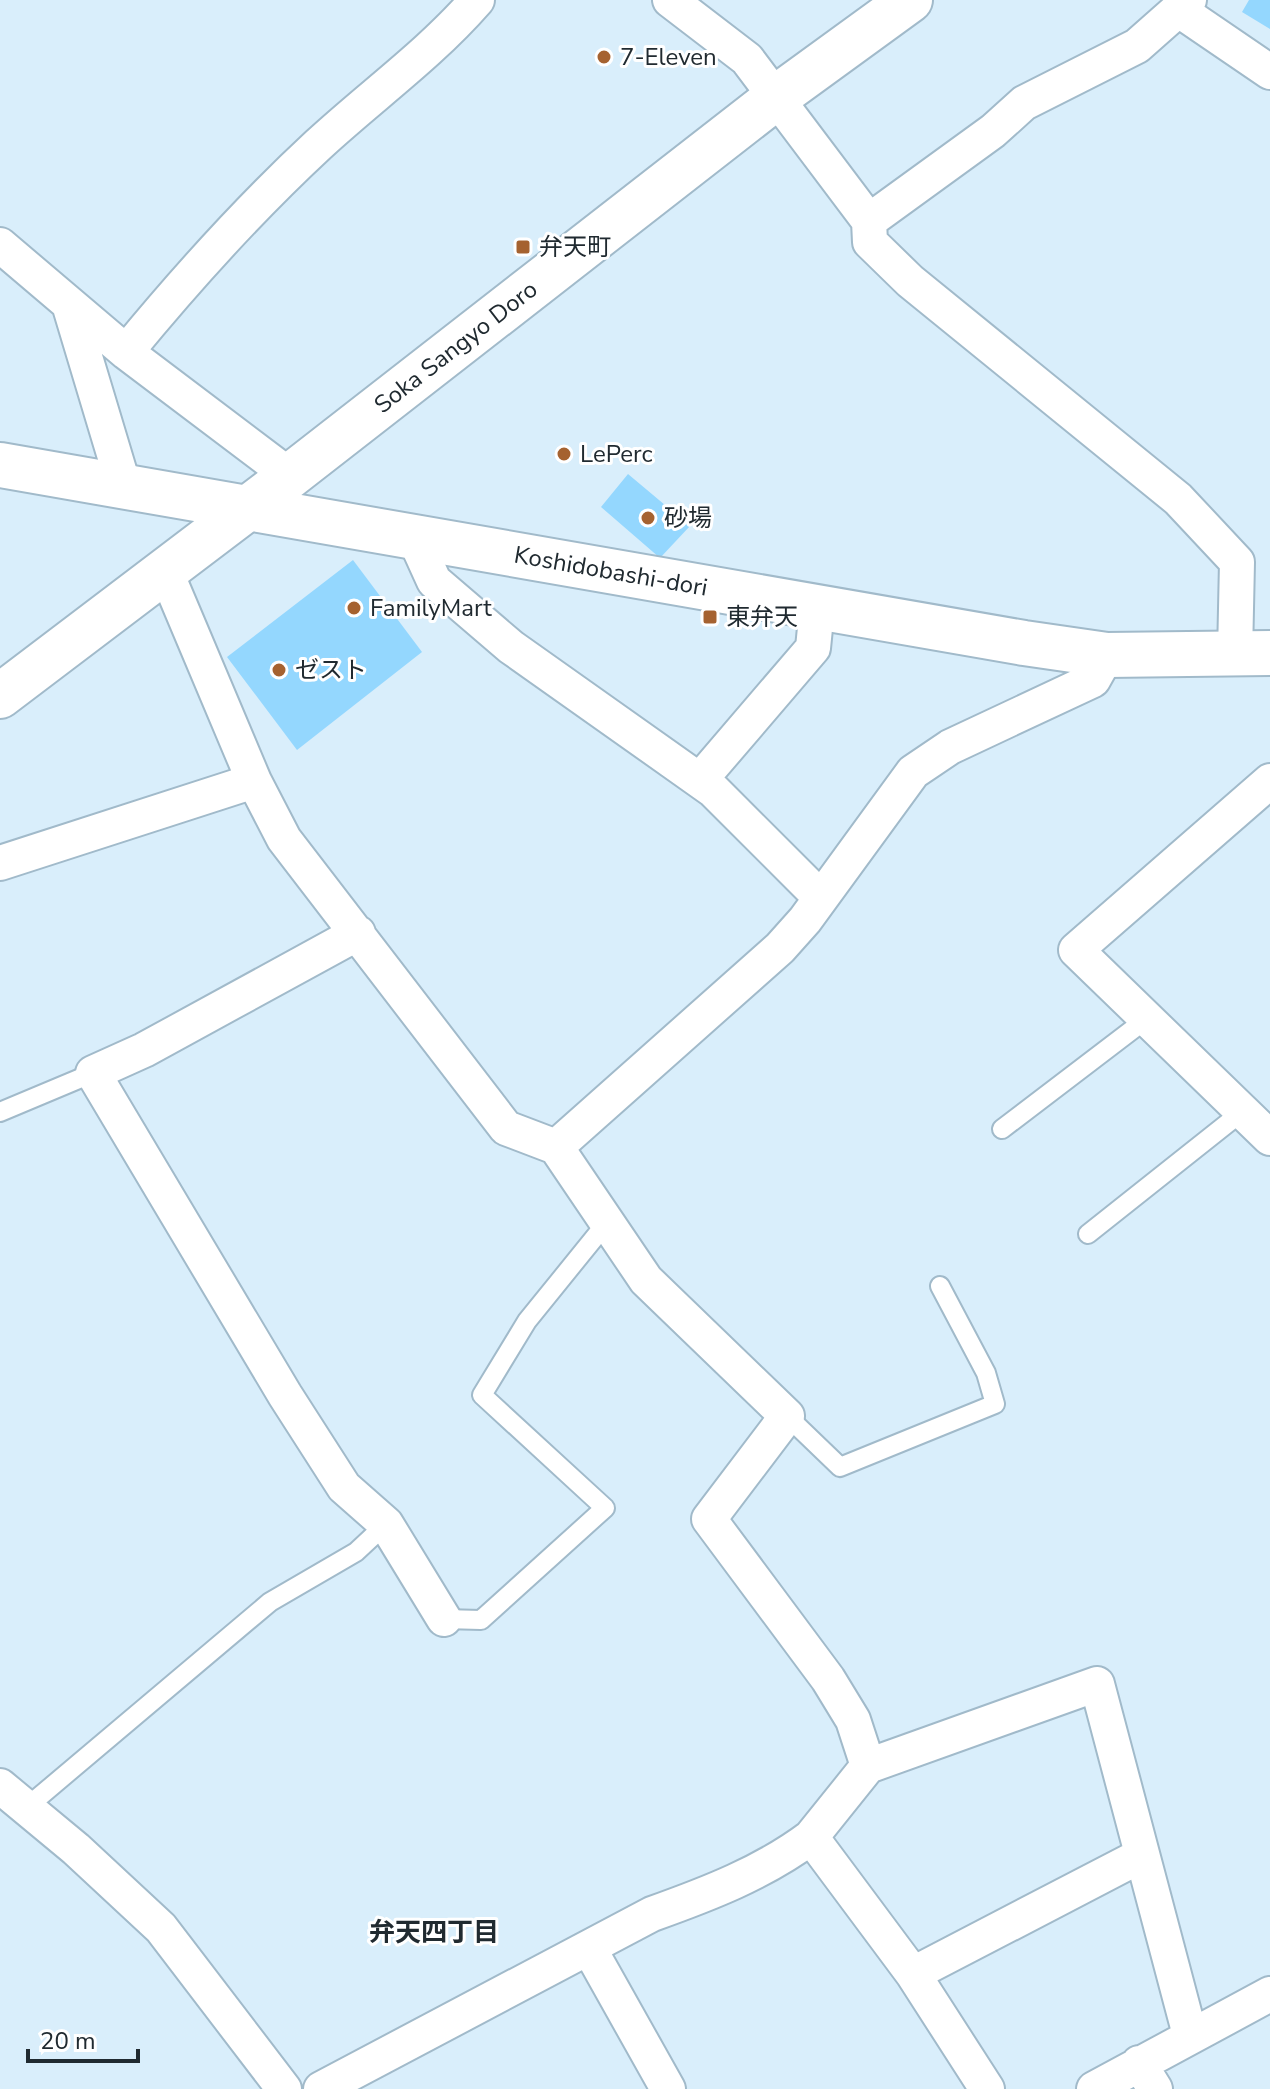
<svg xmlns="http://www.w3.org/2000/svg" width="1270" height="2089" viewBox="0 0 1270 2089" font-family="'Nunito Sans','Noto Sans JP',sans-serif">
  <style>
    .building { fill: #94d7fe }
    .lines { fill: none; stroke-linecap: round; stroke-linejoin: round }
    .service-casing { stroke: #a1baca; stroke-width: 22 }
    .minor-casing { stroke: #a1baca; stroke-width: 38 }
    .tertiary-casing { stroke: #a1baca; stroke-width: 48 }
    .secondary-casing { stroke: #a1baca; stroke-width: 48 }
    .service { stroke: #fff; stroke-width: 18 }
    .minor { stroke: #fff; stroke-width: 34 }
    .tertiary { stroke: #fff; stroke-width: 44 }
    .secondary { stroke: #fff; stroke-width: 44 }
    .poi-dot { fill: #a56230; stroke: #fff; stroke-width: 3 }
    .labels { text-anchor: middle; stroke-width: 6; stroke-linejoin: round; paint-order: stroke }
    .poi-label { font-size: 24px; fill: #202a30; stroke: #fff; text-anchor: start }
    .street-label { font-size: 24px; fill: #202a30; stroke: #fff }
    .neighbourhood-label { font-size: 26px; font-weight: bold; fill: #202a30; stroke: #fff }
  </style>
  <rect width="100%" height="100%" fill="#d9eefb"/>
  <path class="building" d="M1249 0H1270V29L1242 12Z
    M628 474 690 526 660 558 601 507Z
    M353 560 422 652 297 750 227 657Z"/>
  <g class="lines">
    <defs>
      <path id="service" d="M0 1112 93 1073
        M1002 1129 1145 1020
        M1088 1234 1243 1111
        M787 1416 840 1467 995 1404 986 1373 940 1286
        M444 1619 481 1620 605 1508 482 1395 527 1321 608 1221
        M27 1807 270 1602 356 1552 386 1524"/>
      <path id="minor" d="M670 0 747 59 869 221
        M1189 0 1137 46 1024 103 993 131 869 221 870 242 910 281 1178 499 1237 562 1235 655
        M1179 10 1270 72
        M0 245 126 352 290 476
        M70 307 124 487
        M126 352C186 279 249 209 318 145 371 96 429 55 477 0
        M414 537 434 581 511 647 713 790 819 896
        M165 570 254 781 284 839 506 1128 556 1147 646 1280 787 1416 709 1519 828 1679 853 1720 868 1766
        M700 780 813 648 817 608
        M1270 781 1076 950 1270 1138
        M0 863 254 781
        M358 933 144 1050 93 1073 285 1395 344 1487 386 1524 444 1619
        M556 1147 780 948 805 920 913 772 950 747 1093 680 1107 655
        M0 1786 76 1849 161 1928 284 2089
        M811 1837 868 1766 1097 1684 1190 2035
        M590 1950 668 2089
        M913 1974 1142 1855
        M1139 2063 1155 2089
        M321 2089 652 1914C708 1894 763 1873 811 1837L913 1974 987 2089
        M1094 2089 1270 1994"/>
      <g id="tertiary">
        <path id="s1" d="M0 465 1024 643 1107 655 1270 653"/>
      </g>
      <g id="secondary">
        <path id="s2" d="M0 696 290 476 778 96 910 0"/>
      </g>
    </defs>
    <use href="#service" class="service-casing"/>
    <use href="#minor" class="minor-casing"/>
    <use href="#tertiary" class="tertiary-casing"/>
    <use href="#secondary" class="secondary-casing"/>
    <use href="#service" class="service"/>
    <use href="#minor" class="minor"/>
    <use href="#tertiary" class="tertiary"/>
    <use href="#secondary" class="secondary"/>
  </g>
  <g class="poi-dot">
    <circle cx="604" cy="57" r="8"/>
    <rect x="515" y="239" width="16" height="16" rx="4"/>
    <circle cx="564" cy="454" r="8"/>
    <circle cx="648" cy="518" r="8"/>
    <circle cx="354" cy="608" r="8"/>
    <rect x="702" y="609" width="16" height="16" rx="4"/>
    <circle cx="279" cy="670" r="8"/>
  </g>
  <g class="labels">
    <g class="poi-label">
      <text x="620" y="65">7-Eleven</text>
      <text x="539" y="255">弁天町</text>
      <text x="580" y="462">LePerc</text>
      <text x="664" y="526">砂場</text>
      <text x="370" y="616">FamilyMart</text>
      <text x="726" y="625">東弁天</text>
      <text x="295" y="678">ゼスト</text>
    </g>
    <g class="street-label">
      <text dy="8" stroke="none"><textPath href="#s2" startOffset="574">Soka Sangyo Doro</textPath></text>
      <text dy="8" stroke="none"><textPath href="#s1" startOffset="620">Koshidobashi-dori</textPath></text>
    </g>
    <g class="neighbourhood-label">
      <text x="434" y="1941">弁天四丁目</text>
    </g>
  </g>
  <path d="M28 2049v12h110v-12" fill="none" stroke="#202a30" stroke-width="4"/>
  <text x="40" y="2049" font-size="24" fill="#202a30" stroke="#ffffff" stroke-width="6" paint-order="stroke">20 m</text>
</svg>
